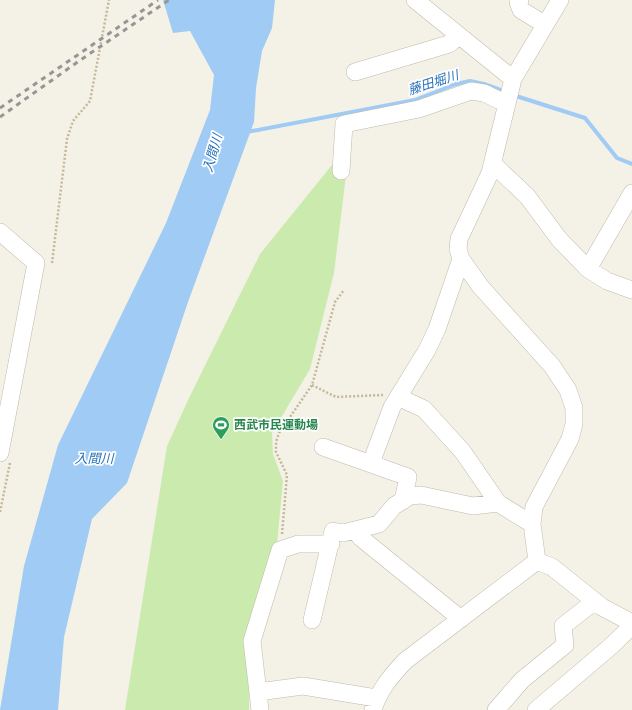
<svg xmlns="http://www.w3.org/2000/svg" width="632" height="710" viewBox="0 0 632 710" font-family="'DejaVu Sans','Noto Sans JP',sans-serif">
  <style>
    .green { fill: #caebad }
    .water { fill: #9fcbf5 }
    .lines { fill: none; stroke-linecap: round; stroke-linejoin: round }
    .stream { stroke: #9fcbf5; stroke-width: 4 }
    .minor-casing { stroke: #c0baa9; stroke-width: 18 }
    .path { stroke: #c3b899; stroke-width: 2.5; stroke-dasharray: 2 2; stroke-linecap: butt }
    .minor { stroke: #fff; stroke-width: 17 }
    .rail { stroke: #969696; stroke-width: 3; stroke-dasharray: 5 5; stroke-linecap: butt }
    .labels { text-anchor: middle; stroke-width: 3.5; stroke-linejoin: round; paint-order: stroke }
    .leisure-label { font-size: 12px; font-weight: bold; fill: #27864d; stroke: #fff; text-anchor: start }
    .water-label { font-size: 13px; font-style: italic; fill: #2771bb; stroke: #fff }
  </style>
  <rect width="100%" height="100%" fill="#f4f1e7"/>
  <path class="green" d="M332 165 347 167 334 273 310 369 272 433 273 454 283 481 277 544 249 679V710H125L167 446 189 398 260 254Z"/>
  <path class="water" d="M163 0H275L272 28 262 51 256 88 254 122 188 302 127 483 92 519 64 637 58 710H0L24 566 58 445 166 223 210 110 214 75 190 31 173 33Z"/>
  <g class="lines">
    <path class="stream" d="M513 95 585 118 617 158 632 164
      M247 132 415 100 456 84 470 81 484 84 506 92"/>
    <defs>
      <path id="minor" d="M415 0 513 79
        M520 0 518 2 521 10 544 24
        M355 72 449 44 459 36
        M493 164 527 196 559 239 588 269 607 281 632 290
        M341 171 344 124 419 109 471 91 484 93 507 104
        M0 232 36 263 0 453
        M588 269 632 193
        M398 397 424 409 463 452 498 503
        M323 447 408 477 403 501
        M371 463 392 407 427 350 437 329 461 259
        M356 531 361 538 461 619
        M537 561 532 524 534 507 570 439 574 424V408L568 390 552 366 480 286 461 259 458 249 459 239 490 173 513 79 560 0
        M537 561 552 567 602 607 632 623
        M312 620 333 531 343 533 379 524 394 506 410 496 421 495 473 506 498 503 532 524
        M258 692 303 686 376 698
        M260 710 252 641 280 550 298 544H331
        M373 710C379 690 391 676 405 661L537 561
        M496 710 522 680 565 645 563 626 595 601
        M536 710 610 647 632 626"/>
    </defs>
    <use href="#minor" class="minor-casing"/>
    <path class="path" d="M52 263 67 139 73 121 90 101 109 0
      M312 385 336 397 383 395
      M0 512 10 463
      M282 534 287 475 276 452V442L279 433 312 385 335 302 344 290"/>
    <use href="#minor" class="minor"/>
    <path class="rail" d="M0 108 158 0
      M0 117 79 61 169 0"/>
  </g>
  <defs>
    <symbol id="stadium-pin" viewBox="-11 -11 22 30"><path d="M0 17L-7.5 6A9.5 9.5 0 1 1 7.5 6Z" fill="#2e9e5b" stroke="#fff"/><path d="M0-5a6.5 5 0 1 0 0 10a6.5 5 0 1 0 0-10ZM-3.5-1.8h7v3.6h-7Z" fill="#fff"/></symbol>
  </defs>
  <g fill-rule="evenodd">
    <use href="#stadium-pin" x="211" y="415" width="20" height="27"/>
  </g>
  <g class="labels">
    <g class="leisure-label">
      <text x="234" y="429">西武市民運動場</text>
    </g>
    <g class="water-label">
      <text transform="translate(433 82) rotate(-18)" y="5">藤田堀川</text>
      <text transform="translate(212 153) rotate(-74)" y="5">入間川</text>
      <text x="94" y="463">入間川</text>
    </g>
  </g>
</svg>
